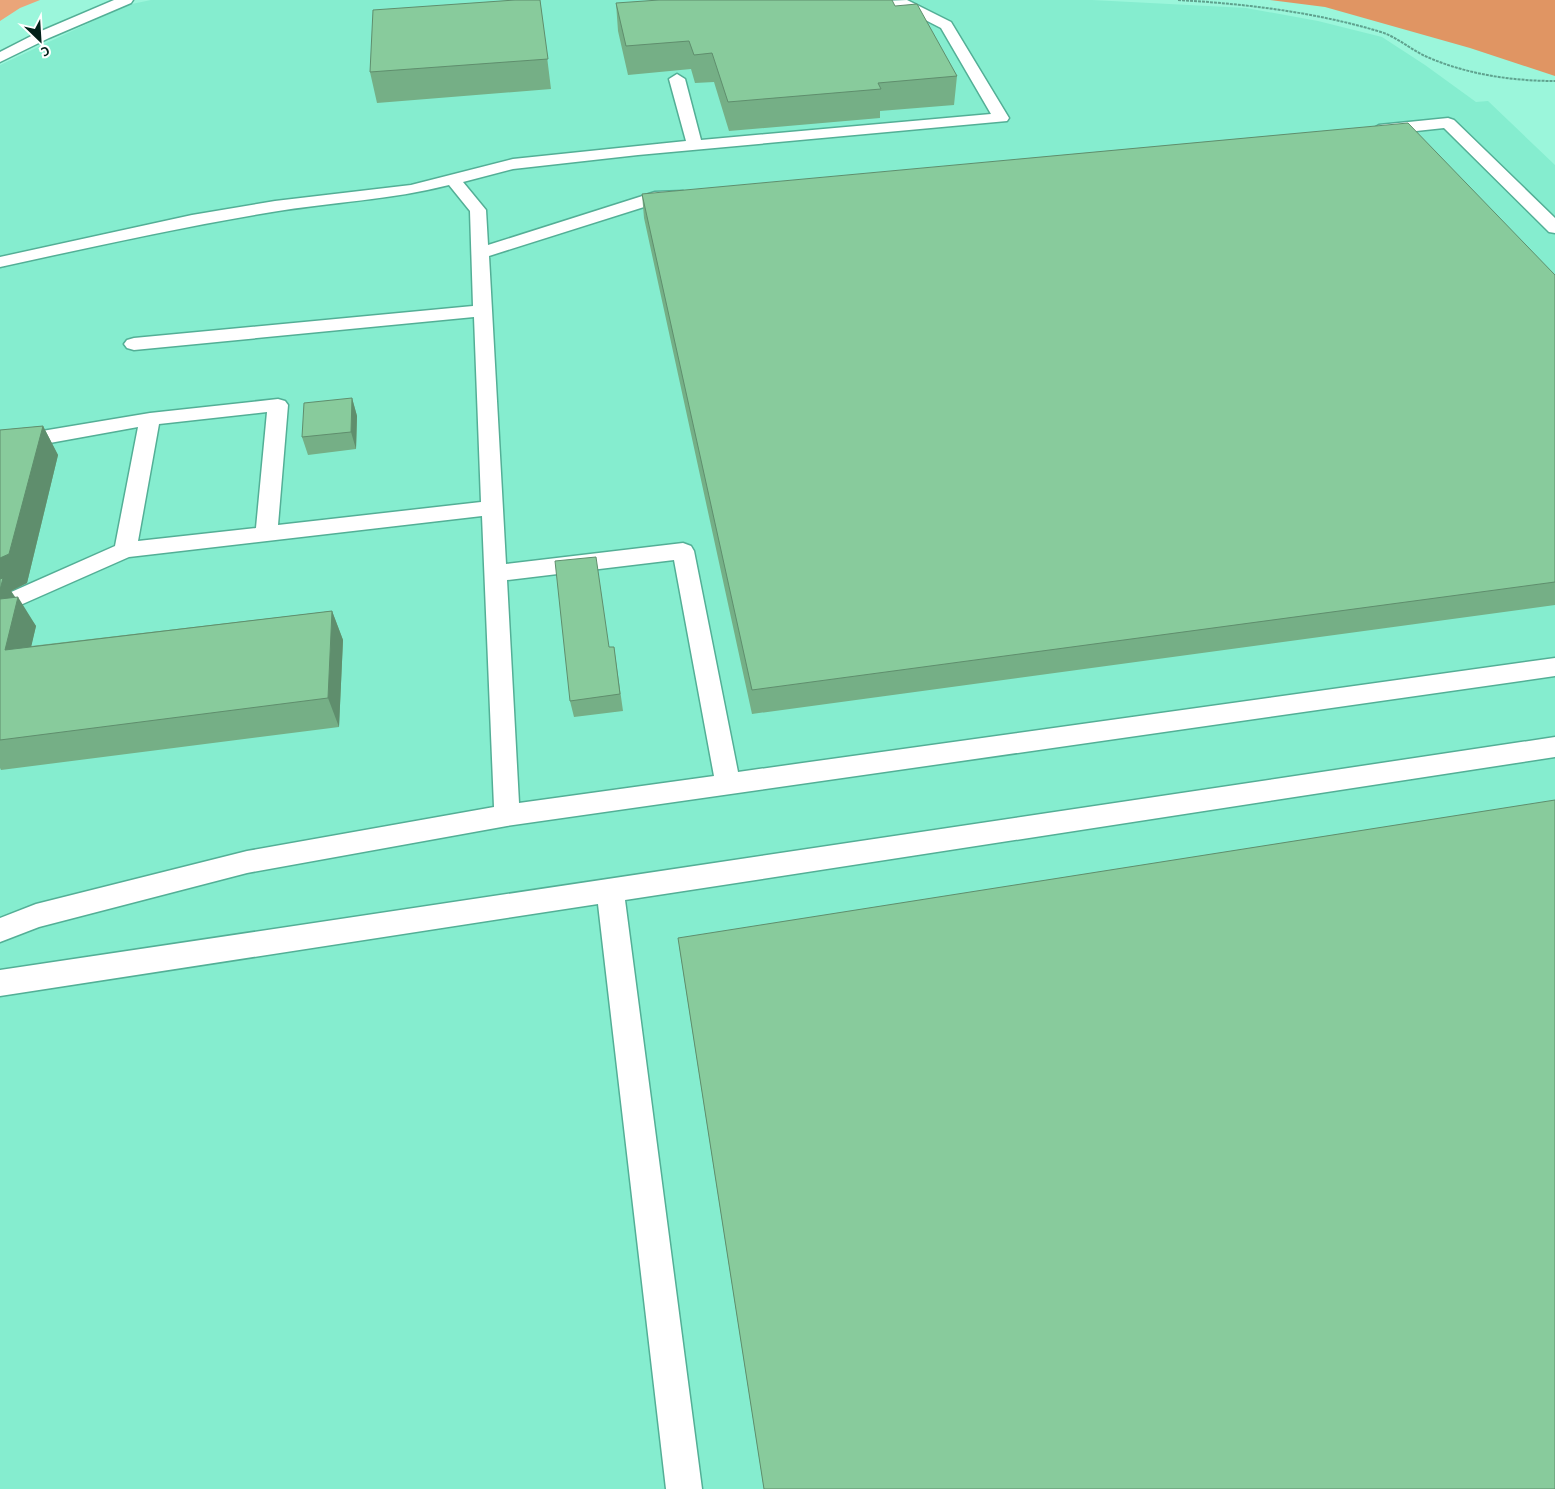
<svg xmlns="http://www.w3.org/2000/svg" width="1555" height="1489" viewBox="0 0 1555 1489" font-family="'Alegreya Sans',sans-serif">
  <style>
    .built { fill: #85edcf }
    .green { fill: #eaa579 }
    .forest { fill: #e09563 }
    .lines { fill: none; stroke-linecap: round; stroke-linejoin: round }
    .service-casing { stroke: #53af96; stroke-width: 3 }
    .path { stroke: #5fa28e; stroke-width: 2; stroke-dasharray: 3 1; stroke-linecap: butt }
    .service { fill: #fff; fill-rule: evenodd }
    .wall { fill: #75af86 }
    .shaded-wall { fill: #5f8e6d }
    .building { fill: #88cb9c; stroke: #5f8e6d }
  </style>
  <rect width="100%" height="100%" fill="#9bf6db"/>
  <path class="built" d="M151 0H1092L1246 8 1318 21 1382 37 1425 65 1476 102 1488 101 1555 165V1489H0V65L127 5Z"/>
  <path class="green" d="M0 0H40L20 8 0 21Z"/>
  <path class="forest" d="M1270 0H1555V76L1470 48 1325 7Z"/>
  <g class="lines">
    <defs>
      <path id="service" d="M114 0H133L131 3 49 38 0 62V52L39 32Z
        M907 0 951 22 1009 118 1007 121 638 155 513 169 463 182 486 210 488 245 655 192 683 191 685 195 683 199 663 201 489 256 506 564 683 543 691 546 694 551 738 772 1555 658V676L507 826 247 873 39 927 0 942V918L36 904 247 851 494 807 482 516 129 557 0 614V597L115 546 138 427 0 452V438L150 413 278 399 285 401 288 405 278 525 481 502 474 317 134 350 127 348 124 344 127 340 134 338 473 306 470 211 449 185C391 200 331 202 272 212 181 227 91 247 0 267V257L192 215 275 201 411 185 513 159 686 141 669 79 677 74 685 79 701 140 991 114 941 28 900 7 861 10 854 6 861 2ZM267 412 256 528 138 541 159 424ZM674 560 714 776 519 803 507 580Z
        M1448 118 1454 120 1555 218V233L1549 232 1444 128 1379 135 1371 130 1379 125Z
        M1555 737V757L625 900 702 1489H666L598 904 0 996V970Z"/>
    </defs>
    <use href="#service" class="service-casing"/>
    <path class="path" d="M1178 0C1247 4 1315 12 1381 32 1397 37 1410 49 1425 56 1465 74 1511 81 1555 81"/>
    <use href="#service" class="service"/>
  </g>
  <path class="wall" d="M540 0 551 89 377 103 370 72Z
    M616 3 895 6 957 76 954 105 880 111V118L729 131 714 82 695 83 691 69 628 75 618 31Z
    M642 194 1555 275V605L752 714 644 218Z
    M352 398 357 416 356 449 308 455 302 437Z
    M43 426 58 455 27 583 11 591 36 626 31 646 332 611 343 640 339 727 1 770 0 768V430Z
    M609 647H614L623 711 574 717 570 701Z
    M679 945 1555 1489H764Z"/>
  <path class="shaded-wall" d="M352 398 357 416 356 449 351 432Z
    M43 426 58 455 27 583 11 591 17 601 18 597 36 626 24 678 5 650 0 603V558Z
    M332 611 343 640 339 727 328 698Z"/>
  <path class="building" d="M515 0H540L548 59 370 72 373 10Z
    M659 0H892L895 6 917 4 957 76 878 83 881 89 728 102 712 53 694 55 689 41 626 46 616 3Z
    M1408 123 1555 275V582L752 690 642 194Z
    M352 398 351 432 302 437 304 403Z
    M43 426 9 554 0 558V430Z
    M596 557 609 647H614L620 694 570 701 555 561Z
    M3 578 0 590V579Z
    M18 597 5 650 332 611 328 698 0 740V599Z
    M1555 800V1489H764L678 938Z"/>
  <g transform="translate(40 40) rotate(155)" stroke="#ffffff" stroke-width="4" paint-order="stroke">
  <path d="M0-4L9 19L0 12L-9 19Z" fill="#032119"/>
  <text y="-8" font-size="14" font-weight="bold" text-anchor="middle" fill="#032119">С</text>
  </g>
</svg>
